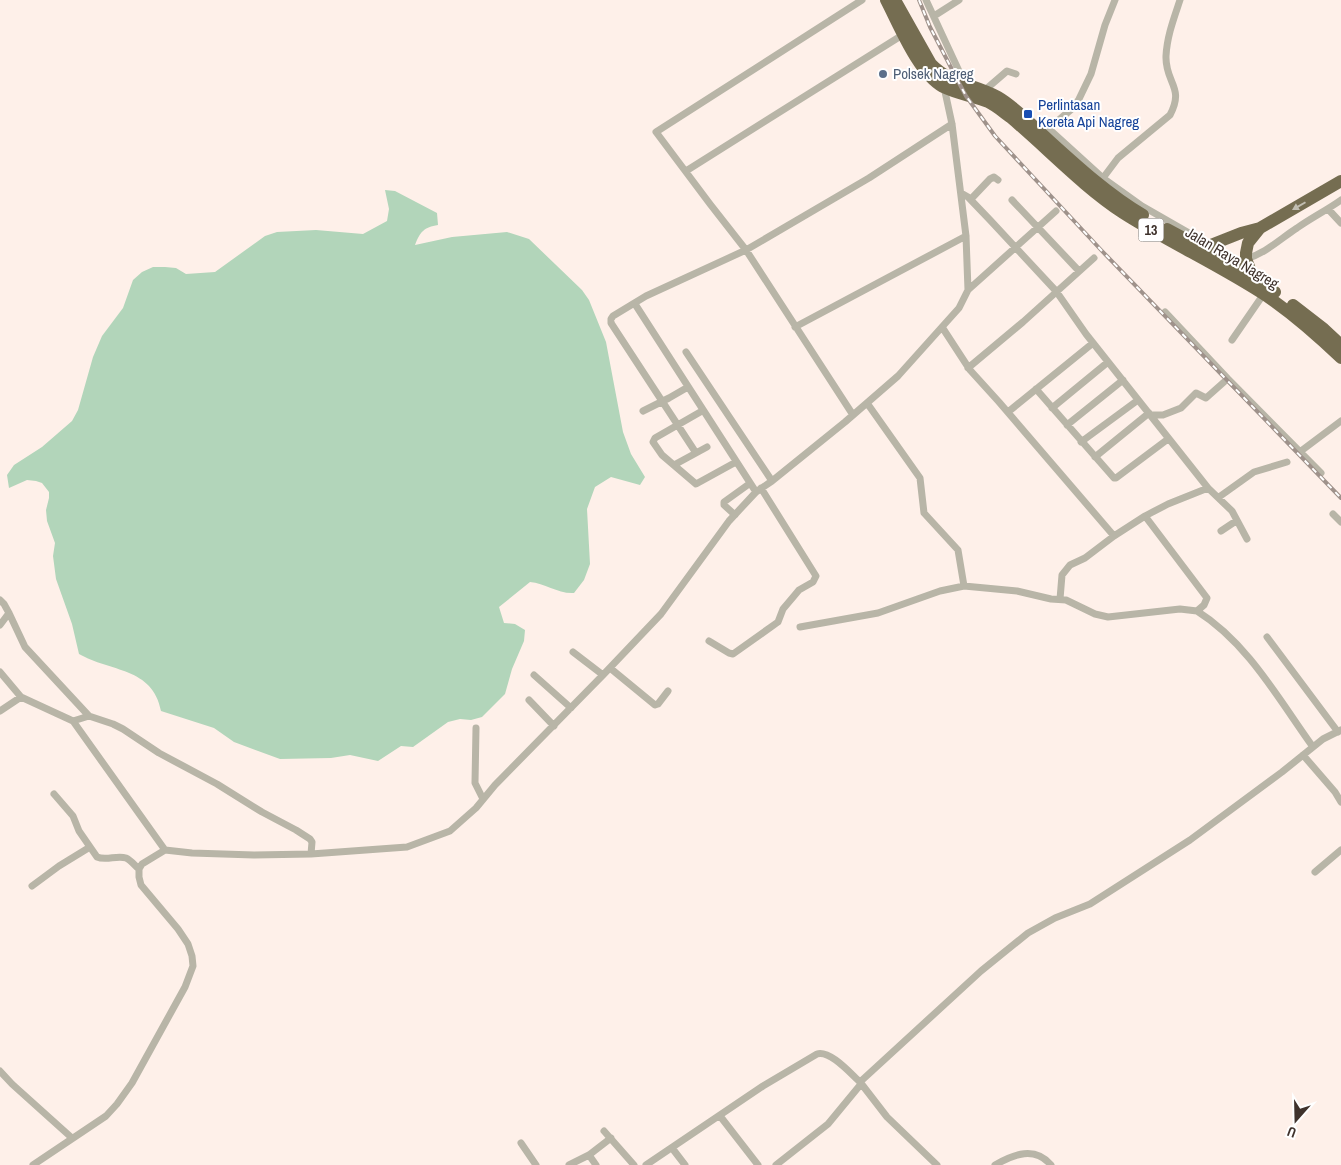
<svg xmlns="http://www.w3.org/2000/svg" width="1341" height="1165" viewBox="0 0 1341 1165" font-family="'Archivo Narrow',sans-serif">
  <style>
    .green { fill: #b2d5ba }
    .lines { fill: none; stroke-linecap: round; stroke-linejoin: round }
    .street { stroke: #b8b5a7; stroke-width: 7 }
    .highway { stroke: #756d51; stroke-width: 12 }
    .rail-casing { stroke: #9f928b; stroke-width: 4 }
    .rail { stroke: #fff; stroke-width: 2; stroke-dasharray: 5.5; stroke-linecap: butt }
    .oneway { fill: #c1bdb1 }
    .service-dot { fill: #5c6f8a; stroke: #fff; stroke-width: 2 }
    .transit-dot { fill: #1a4fb4; stroke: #fff; stroke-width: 2 }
    .labels { text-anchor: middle; stroke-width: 4; stroke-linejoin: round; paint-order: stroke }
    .shield { fill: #fff; stroke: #79706b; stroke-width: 1 }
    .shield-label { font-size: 14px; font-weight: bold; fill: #3f322c }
    .service-label { font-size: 15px; fill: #4e5e75; stroke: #fff; text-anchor: start }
    .transit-label { font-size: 15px; fill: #164399; stroke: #fff; text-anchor: start }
    .street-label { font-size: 15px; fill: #3f322c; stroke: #fff }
  </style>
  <rect width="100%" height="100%" fill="#fef0e9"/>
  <path class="green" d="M385 190 395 191 437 213 438 225C424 227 420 232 415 245L452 237 507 232 529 239 582 290 589 300 606 342 623 432 631 454 645 477 640 485 611 477 595 487 587 509 590 564 584 580 574 593C558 594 545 583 530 582L499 607 504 623 515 624 525 630 524 641 512 669 505 694 482 717 471 720 460 719 448 722 413 747 401 746 378 761 350 755 331 758 280 759 234 742 214 728 161 711C153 667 110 672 79 654L72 624 56 579 53 556 55 543 47 521 46 510 49 498V492L42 483 36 481 27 480 9 488 7 475 14 465 42 447 72 421 78 410 93 357 102 336 123 308 133 280 142 272 153 267H165L176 268 186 274 215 272 265 236 277 232 316 230 363 234 387 221 389 209Z"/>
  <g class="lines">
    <path class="street" d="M862 0 656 132 710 204 746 250 869 178 952 124
      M926 0 965 84
      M934 16 959 0
      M985 90 1007 71 1016 74
      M1048 128 1103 178 1142 206 1210 245
      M1046 131 1074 107 1079 99 1091 74 1105 25 1115 0
      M686 171 904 34
      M1103 178 1118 158 1170 115C1185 87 1165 83 1166 56 1167 36 1174 18 1180 0
      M961 193 968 197 990 220 1056 291 1086 334 1208 488
      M971 199 990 179 994 177 998 180
      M1012 200 1079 271
      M1328 209 1341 223
      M1246 259C1266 253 1280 239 1297 228 1311 218 1327 210 1341 200
      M968 290 1056 211
      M635 304 756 492
      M1165 312 1228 379 1321 473
      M795 327 966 236
      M942 327 970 370 999 402 1114 536
      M1232 340 1263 295
      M686 352 772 481
      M968 368 1023 322 1094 258
      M1036 389 1114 478H1116L1168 439
      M867 403 920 478 924 513 958 550 964 586
      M1052 408 1108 362
      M643 411 669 398 688 387
      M702 411 655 438 653 442 662 455 696 484 736 462
      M1008 412 1093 343
      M1151 415H1163L1181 408 1196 393 1206 398 1224 382
      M1067 425 1123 380
      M1081 442 1138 400
      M696 453 707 447
      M1300 453 1301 451 1341 421
      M1095 457 1149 413
      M674 465 696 453 611 323V319L613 316 646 296 746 250 853 415
      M1219 497 1254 472 1287 462
      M1333 514 1341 522
      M735 515 724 505V502L749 484
      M1221 531 1236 521
      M1060 599 1062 575 1070 565 1085 558 1114 536 1145 516 1168 504 1208 488 1232 511 1247 539
      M0 600 4 604 9 613 25 647 89 716 113 724 123 729 159 753 217 784 262 812 296 830 310 839 312 842 311 854
      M1197 611C1248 643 1279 700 1313 747
      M0 625 9 613
      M800 627 878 613 940 591 964 586 1017 591 1051 599 1066 600 1095 614 1108 617 1180 609 1197 611 1204 605 1207 598 1145 516
      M1267 637 1338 732
      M709 641 729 653 733 654 778 622 783 609 794 596 799 590 813 582 816 576 761 488
      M573 652 603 675
      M610 668 655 705 658 704 668 691
      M0 672 21 697
      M534 675 571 708
      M529 700 554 726
      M0 711 21 697 73 721 89 716
      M73 721 165 850
      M476 728 475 783 483 799
      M1303 755 1335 792 1341 802
      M54 794 73 816 79 831 97 857C106 861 117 855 126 858 131 860 135 866 139 869
      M1315 872 1341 850
      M32 886 59 866 90 847
      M0 1071 12 1084 72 1138
      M860 1082 887 1117 937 1165
      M720 1116 758 1165
      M604 1131 634 1165
      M521 1143 536 1165
      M672 1148 685 1165
      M589 1155 596 1165
      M33 1165 106 1116 117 1104 132 1083 185 987 193 966 192 956 188 944 178 929 141 885 139 877V869L142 864 165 850 192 853 254 855 311 854 407 847 450 831 476 808 495 785 603 675 661 614 729 521 756 492 772 481 845 422 898 376 959 308 968 290 966 236 952 124 944 87
      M569 1165 589 1155 611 1138
      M646 1165 763 1086 817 1054C830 1050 850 1073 860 1082L981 971 1028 933 1055 918 1090 904 1190 840 1282 772 1323 739 1341 730
      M776 1165 828 1124 861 1084
      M995 1165C1014 1154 1035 1146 1051 1165"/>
    <path class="highway" d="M886 0C899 25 918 73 943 87 957 94 973 96 988 102 996 106 1003 112 1010 117 1048 149 1082 186 1123 213 1170 243 1221 266 1268 297 1294 315 1318 336 1341 358
      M895 0 931 64C950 84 975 84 998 97 1015 107 1028 121 1042 134 1074 163 1106 193 1143 215
      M1167 229 1230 263 1275 292
      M1203 248 1241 233 1260 228
      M1253 277 1246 259V253L1248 243 1260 228 1341 181
      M1293 305 1324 329 1341 345"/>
    <defs>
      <path id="rail" d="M919 0 930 27 958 81 966 96 995 136 1102 251 1341 498"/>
    </defs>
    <use href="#rail" class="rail-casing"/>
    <use href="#rail" class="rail"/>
  </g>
  <defs><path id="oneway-solid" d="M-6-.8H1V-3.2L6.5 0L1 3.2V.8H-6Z" transform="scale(1.25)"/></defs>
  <use class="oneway" href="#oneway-solid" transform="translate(1299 206) rotate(150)"/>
  <circle class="service-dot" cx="883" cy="74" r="5"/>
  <rect class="transit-dot" x="1023" y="109" width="10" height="10" rx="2.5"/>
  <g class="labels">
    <rect class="shield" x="1138.5" y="218.5" width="25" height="23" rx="4"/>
    <g class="shield-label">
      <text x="1151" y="235">13</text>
    </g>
    <g class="service-label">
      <text x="893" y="79">Polsek Nagreg</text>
    </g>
    <g class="transit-label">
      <text x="1038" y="110">Perlintasan<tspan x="1038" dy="17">Kereta Api Nagreg</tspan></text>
    </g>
    <g class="street-label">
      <text transform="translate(1232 258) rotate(31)" y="5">Jalan Raya Nagreg</text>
    </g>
  </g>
  <g transform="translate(1296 1120) rotate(200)" stroke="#ffffff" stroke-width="4" paint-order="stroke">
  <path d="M0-4L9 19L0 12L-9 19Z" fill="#3f322c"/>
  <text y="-8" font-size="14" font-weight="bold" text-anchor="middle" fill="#3f322c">U</text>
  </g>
</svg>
